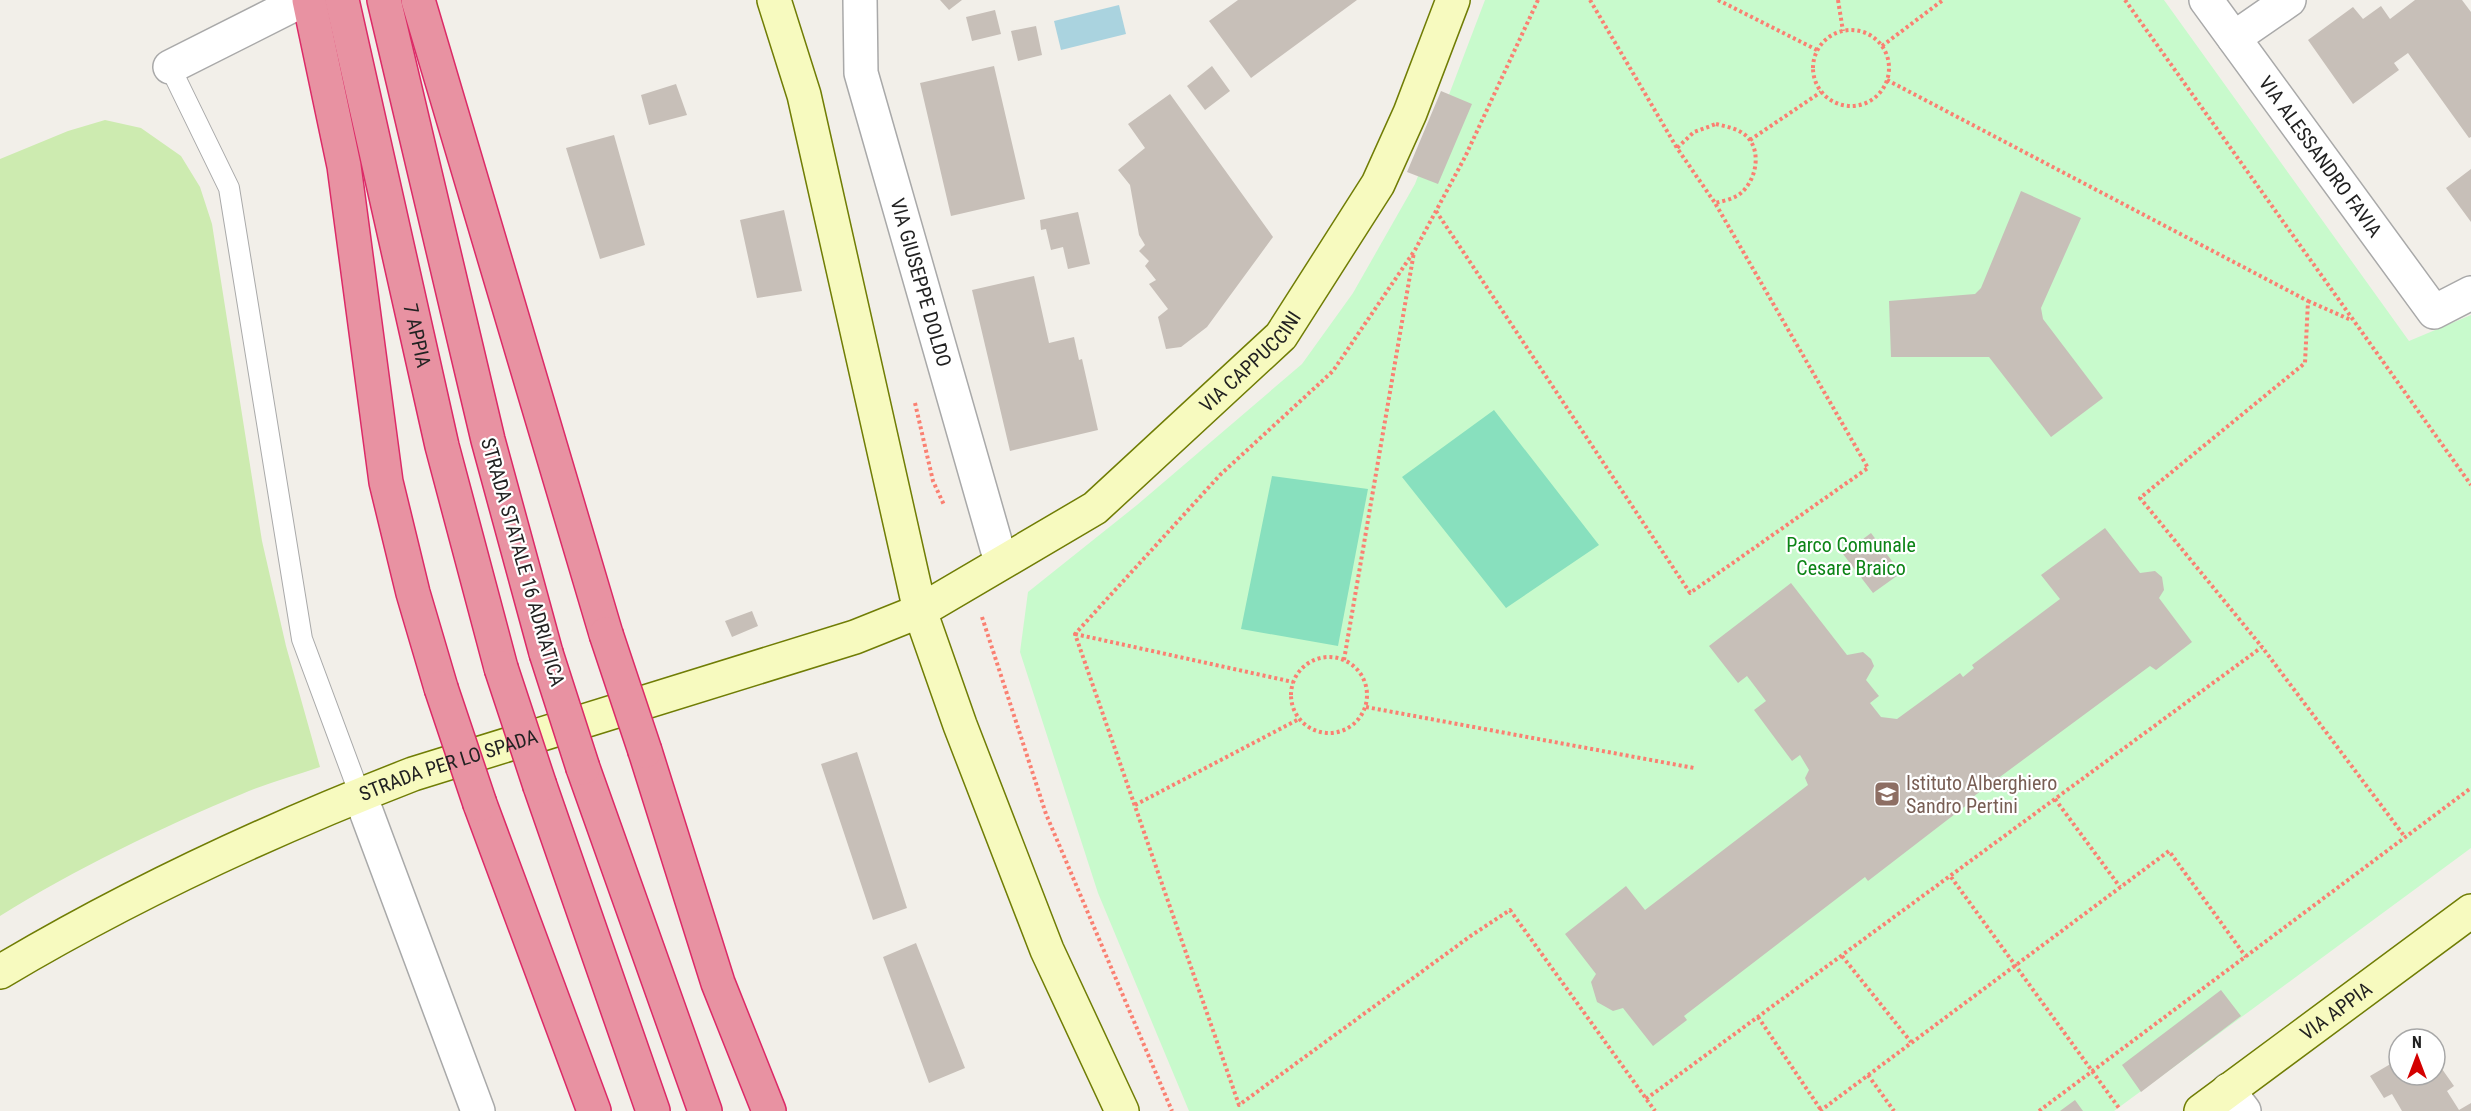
<svg xmlns="http://www.w3.org/2000/svg" width="2471" height="1111" viewBox="0 0 2471 1111" font-family="'Roboto Condensed',sans-serif">
  <style>
    .grass { fill: #cdebb0 }
    .park { fill: #c8facc }
    .pitch { fill: #88e0be }
    .water { fill: #aad3df }
    .building { fill: #c7bfb8 }
    .lines { fill: none; stroke-linecap: round; stroke-linejoin: round }
    .lane-casing { stroke: #a9a9a9; stroke-width: 22 }
    .street-casing { stroke: #a9a9a9; stroke-width: 36 }
    .secondary-casing { stroke: #707d05; stroke-width: 36 }
    .highway-casing { stroke: #dc2a67; stroke-width: 36 }
    .path { stroke: #fa8072; stroke-width: 4; stroke-dasharray: 3 3; stroke-linecap: butt }
    .lane { stroke: #fff; stroke-width: 20 }
    .street { stroke: #fff; stroke-width: 33 }
    .secondary { stroke: #f7fabf; stroke-width: 33 }
    .highway { stroke: #e892a2; stroke-width: 33 }
    .highway-bridge-casing { stroke: #dc2a67; stroke-width: 36; stroke-linecap: butt }
    .highway-bridge { stroke: #e892a2; stroke-width: 33 }
    .labels { text-anchor: middle; stroke-width: 4.5; stroke-linejoin: round; paint-order: stroke }
    .street-label { font-size: 20px; fill: #222; stroke: #fff }
    .park-label { font-size: 20px; fill: #0c8416; stroke: #fff }
    .education-label { font-size: 20px; fill: #785e54; stroke: #fff; text-anchor: start }
  </style>
  <rect width="100%" height="100%" fill="#f2efe9"/>
  <path class="grass" d="M105 120 141 128 181 156 200 187 212 224 262 541 286 646 320 767C294 776 267 783 242 794 162 827 73 870 0 916V159L68 131Z"/>
  <path class="park" d="M1485 0H2164L2409 341 2471 315V848L2114 1111H1189L1098 893 1020 652 1028 592 1137 505 1302 364 1353 293 1415 184Z"/>
  <path class="pitch" d="M1494 410 1599 545 1506 608 1402 477Z
    M1272 476 1368 489 1338 646 1241 629Z"/>
  <path class="water" d="M1119 5 1126 34 1061 50 1054 21Z"/>
  <path class="building" d="M940 0H962L949 10Z
    M1238 0H1357L1251 78 1209 21Z
    M2415 0H2462L2471 12V137L2469 138 2408 53 2394 63 2399 70 2353 104 2308 40 2353 7 2363 19 2381 6 2390 19Z
    M995 10 1001 34 972 41 966 17Z
    M1036 26 1042 55 1018 61 1011 31Z
    M994 66 1025 199 951 216 920 83Z
    M1212 66 1230 91 1205 110 1187 86Z
    M676 84 687 115 649 125 641 95Z
    M1441 91 1472 104 1438 184 1407 172Z
    M1170 94 1273 237 1207 327 1181 347 1166 349 1158 317 1168 309 1149 284 1156 280 1145 266 1149 261 1139 251 1145 245 1139 235 1130 185 1118 170 1145 148 1128 124Z
    M614 135 645 245 600 259 566 148Z
    M2471 169V222L2446 188Z
    M2021 191 2081 218 2041 308 2043 319 2103 398 2051 437 1989 357H1891L1889 301 1975 294 1981 288Z
    M784 210 802 291 757 298 740 220Z
    M1078 212 1090 264 1068 269 1063 247 1051 250 1046 229 1041 230 1040 220Z
    M1034 276 1049 343 1074 337 1079 360 1082 359 1098 430 1010 451 972 290Z
    M2105 528 2140 573 2155 571 2162 577 2164 590 2159 598 2192 642 2156 670 2150 666 1966 802 1968 804 1868 881 1865 877 1684 1016 1687 1020 1653 1046 1623 1008 1613 1011 1597 1002 1591 982 1596 974 1565 934 1626 886 1645 910 1808 785 1805 778 1809 770 1800 755 1792 761 1754 710 1766 701 1747 676 1738 683 1709 646 1791 583 1847 655 1863 652 1871 659 1874 666 1866 680 1879 696 1870 703 1881 717 1897 719 1960 673 1963 677 1974 668 1972 665 2060 599 2041 575Z
    M1871 533 1901 573 1873 593 1843 554Z
    M752 611 758 626 732 637 725 621Z
    M857 752 907 908 873 920 821 764Z
    M916 943 965 1068 929 1083 883 957Z
    M2221 990 2241 1016 2141 1092 2122 1065Z
    M2399 1059V1075H2435V1070L2437 1073 2442 1069 2454 1086 2447 1091 2459 1110 2471 1103V1111H2402L2392 1094 2384 1098 2370 1076Z
    M2075 1100 2083 1111H2060Z"/>
  <g class="lines">
    <defs>
      <path id="lane" d="M170 67 229 188 302 639 360 795"/>
      <g id="street">
        <path id="s1" d="M860 0 861 73 1001 562"/>
        <path id="s2" d="M2206 0 2434 312 2471 293"/>
        <path d="M2234 38 2289 0"/>
        <path d="M170 67 293 5"/>
        <path d="M360 795 478 1111"/>
        <path d="M2228 1090 2244 1111"/>
      </g>
      <g id="secondary">
        <path d="M774 0 804 95 920 611 960 725 1047 950 1122 1111"/>
        <path id="s3" d="M0 972C131 894 271 829 413 774L855 637 920 611 1095 508 1281 336 1378 184 1410 113 1453 0"/>
        <path id="s4" d="M2201 1111 2471 911"/>
      </g>
      <g id="highway">
        <path d="M309 0 344 166 386 482 413 593 441 688"/>
        <path id="s5" d="M342 0 442 446 501 668"/>
        <path d="M384 0 488 440 546 653"/>
        <path d="M418 0 606 634"/>
        <path d="M645 751 718 983 769 1111"/>
        <path d="M583 768 705 1111"/>
        <path d="M540 786 653 1111"/>
        <path d="M480 804 594 1111"/>
      </g>
    </defs>
    <use href="#lane" class="lane-casing"/>
    <use href="#street" class="street-casing"/>
    <use href="#secondary" class="secondary-casing"/>
    <use href="#highway" class="highway-casing"/>
    <path class="path" d="M1538 0 1465 157 1415 250 1333 371 1220 475 1075 634 1239 1105 1472 935 1510 910 1655 1111
      M1590 0 1677 148
      M1718 0 1817 50
      M1838 0 1843 31
      M2125 0 2471 485
      M1813 68a38 38 0 1 1 76 0a38 38 0 1 1-76 0Z
      M1882 46 1943 0
      M1887 80 2308 301 2305 363 2140 498 2262 647
      M1716 124C1728 127 1742 129 1750 140 1761 156 1755 181 1741 193 1734 199 1723 201 1715 203L1677 148 1694 132Z
      M1750 140 1821 92
      M1436 211 1690 593 1868 468 1715 203
      M2308 301 2351 320
      M915 403 933 481 944 505
      M982 617 1046 814 1172 1111
      M1075 634 1293 682
      M1291 695a38 38 0 1 1 76 0a38 38 0 1 1-76 0Z
      M1344 660 1414 252
      M1366 707 1694 768
      M2055 799 2120 887
      M1135 805 1299 719
      M1951 877 2119 1108
      M1842 956 1911 1042
      M1758 1017 1821 1110
      M1868 1075 1894 1111
      M1646 1099 2262 647 2405 837
      M1820 1111 2169 851 2246 957
      M2039 1111 2471 788"/>
    <use href="#lane" class="lane"/>
    <use href="#street" class="street"/>
    <use href="#secondary" class="secondary"/>
    <use href="#highway" class="highway"/>
    <defs>
      <path id="highway-bridge" d="M606 634 645 751
        M546 653 583 768
        M501 668 540 786
        M441 688 480 804"/>
    </defs>
    <use href="#highway-bridge" class="highway-bridge-casing"/>
    <use href="#highway-bridge" class="highway-bridge"/>
  </g>
  <defs>
    <symbol id="school-square" viewBox="-11 -11 22 22"><rect x="-9" y="-9" width="18" height="18" rx="4" fill="#8d6e63" stroke="#fff"/><path d="M0-5L7-2L0 1L-7-2ZM-4 1L0 2.5L4 1V4Q0 6-4 4Z" fill="#fff"/></symbol>
  </defs>
  <g fill-rule="evenodd">
    <use href="#school-square" x="1872" y="779" width="30" height="30"/>
  </g>
  <g class="labels">
    <g class="street-label">
      <text dy="7" stroke="none"><textPath href="#s2" startOffset="194">VIA ALESSANDRO FAVIA</textPath></text>
      <text dy="7" stroke="none"><textPath href="#s1" startOffset="291">VIA GIUSEPPE DOLDO</textPath></text>
      <text dy="7" stroke="none"><textPath href="#s5" startOffset="344">7 APPIA</textPath></text>
      <text dy="7" stroke="none"><textPath href="#s3" startOffset="1408">VIA CAPPUCCINI</textPath></text>
      <text transform="translate(523 562) rotate(74)" y="7">STRADA STATALE 16 ADRIATICA</text>
      <text dy="7" stroke="none"><textPath href="#s3" startOffset="495">STRADA PER LO SPADA</textPath></text>
      <text dy="7" stroke="none"><textPath href="#s4" startOffset="168">VIA APPIA</textPath></text>
    </g>
    <g class="park-label">
      <text x="1851" y="552">Parco Comunale<tspan x="1851" dy="23">Cesare Braico</tspan></text>
    </g>
    <g class="education-label">
      <text x="1906" y="790">Istituto Alberghiero<tspan x="1906" dy="23">Sandro Pertini</tspan></text>
    </g>
  </g>
  <g transform="translate(2417 1057)"><circle r="28" fill="#ffffff" stroke="#a7a7a7" stroke-width="1.5"/>
  <path d="M0-4.5L10 22L0 15L-10 22Z" fill="#d40000"/>
  <text y="-9" font-size="16" font-weight="bold" text-anchor="middle" fill="#222222">N</text>
  </g>
</svg>
